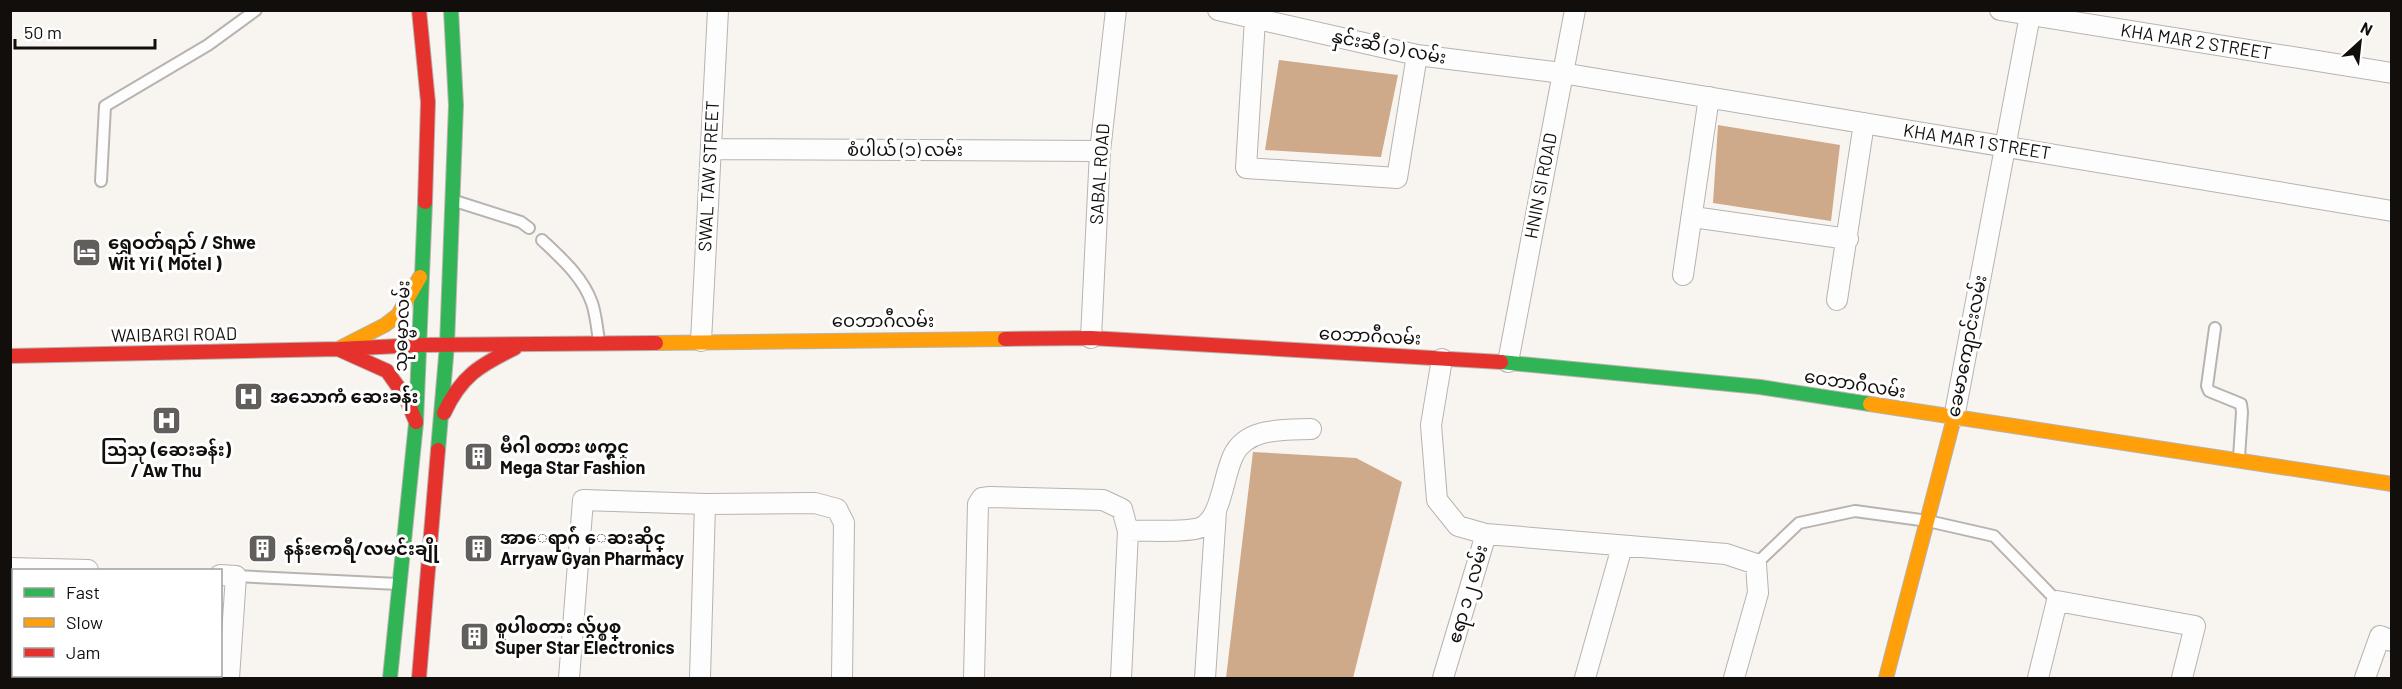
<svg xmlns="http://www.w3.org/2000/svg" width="2402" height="689" viewBox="0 0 2402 689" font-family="Barlow,'Noto Sans Myanmar',sans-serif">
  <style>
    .water { fill: #cea98a }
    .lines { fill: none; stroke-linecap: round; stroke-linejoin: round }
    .lane-casing { stroke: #b7b3b0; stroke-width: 14 }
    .street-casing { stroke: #b7b3b0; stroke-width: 22 }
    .fast-casing { stroke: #b7b3b0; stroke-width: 16 }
    .slow-casing { stroke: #b7b3b0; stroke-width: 16 }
    .jam-casing { stroke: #b7b3b0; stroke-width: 16 }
    .lane { stroke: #fefdfd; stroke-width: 10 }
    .street { stroke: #fefdfd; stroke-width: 20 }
    .fast { stroke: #30b455; stroke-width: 14 }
    .slow { stroke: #ff9f0a; stroke-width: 14 }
    .jam { stroke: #e5322d; stroke-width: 14 }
    .labels { text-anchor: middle; stroke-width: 6; stroke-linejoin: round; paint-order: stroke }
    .street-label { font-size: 18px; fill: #110e0c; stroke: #fff }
    .poi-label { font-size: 18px; font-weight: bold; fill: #110e0c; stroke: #fff; text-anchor: start }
  </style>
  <rect width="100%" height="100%" fill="#f8f4f0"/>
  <path class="water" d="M1279 60 1398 75 1381 157 1265 150Z
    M1718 125 1840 145 1831 221 1713 203Z
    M1253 452 1356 458 1402 482 1353 678H1226Z"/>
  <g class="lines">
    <defs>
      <path id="lane" d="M101 181 105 106 208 45 256 10
        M455 201 521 222 529 228
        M542 240C561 258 583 277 592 303 596 315 597 328 599 341
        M2215 328 2207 386 2209 391 2241 404 2242 412 2239 458
        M1756 564 1799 523 1855 511 1928 521 1994 536 2057 601
        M236 576 398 584"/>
      <path id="street" d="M1218 10 1417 55 1562 73 2392 211
        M2000 10 2392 73
        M1255 19 1246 168 1397 178 1417 55
        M711 149 1100 151
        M1693 217 1848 239
        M1683 275 1709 97
        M1837 300 1864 123
        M1091 338 1100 151 1116 10
        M701 341 718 10
        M1442 359 1431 425 1437 500 1458 526 1486 534 1443 678
        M1508 362 1575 10
        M1954 418 2031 10
        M1128 531C1145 530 1189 533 1202 527 1210 523 1215 513 1218 505 1224 489 1226 472 1233 456 1246 427 1285 430 1311 429
        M1486 534 1726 554 1756 564 1758 593 1734 678
        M10 568 88 570
        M220 575 236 576 229 678
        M86 678V676
        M569 678 583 500 705 504 815 503 837 509 844 523 842 678
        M700 678 705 504
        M974 678 978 504 982 498 990 497 1103 500 1122 509 1128 531 1121 678
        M1205 678 1216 511
        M1585 678 1622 547
        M2038 678 2057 601 2195 626 2182 678
        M2365 678 2380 636 2392 641"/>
      <path id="fast" d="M1501 362 1760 387 1870 404
        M438 450 447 345 456 105 451 10
        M390 678 416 423 425 202"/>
      <path id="slow" d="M656 343 1005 339
        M338 349 385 325 398 315 420 277
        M1870 404 2392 484
        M1886 678 1954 418"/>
      <path id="jam" d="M419 10 428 102 425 202
        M1005 339 1091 338 1501 362
        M420 345 656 343
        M338 349 387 371 406 398 416 422
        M10 356 338 349 420 345
        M444 413C461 376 480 365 515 348
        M419 678 438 450"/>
    </defs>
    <use href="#lane" class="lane-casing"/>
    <use href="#street" class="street-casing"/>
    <use href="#fast" class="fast-casing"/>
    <use href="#slow" class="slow-casing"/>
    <use href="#jam" class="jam-casing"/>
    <use href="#lane" class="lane"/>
    <use href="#street" class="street"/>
    <use href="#fast" class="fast"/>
    <use href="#slow" class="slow"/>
    <use href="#jam" class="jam"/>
  </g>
  <defs>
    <symbol id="hotel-square" viewBox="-11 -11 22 22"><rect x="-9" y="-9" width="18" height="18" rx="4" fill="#625e5c" stroke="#fff"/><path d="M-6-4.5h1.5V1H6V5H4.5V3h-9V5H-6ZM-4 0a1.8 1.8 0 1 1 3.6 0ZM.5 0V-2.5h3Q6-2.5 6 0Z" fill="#fff"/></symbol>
    <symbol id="hospital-square" viewBox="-11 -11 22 22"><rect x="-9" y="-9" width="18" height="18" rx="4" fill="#625e5c" stroke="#fff"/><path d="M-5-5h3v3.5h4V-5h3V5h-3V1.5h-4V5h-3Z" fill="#fff"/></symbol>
    <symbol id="building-square" viewBox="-11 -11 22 22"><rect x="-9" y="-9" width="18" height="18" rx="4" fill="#625e5c" stroke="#fff"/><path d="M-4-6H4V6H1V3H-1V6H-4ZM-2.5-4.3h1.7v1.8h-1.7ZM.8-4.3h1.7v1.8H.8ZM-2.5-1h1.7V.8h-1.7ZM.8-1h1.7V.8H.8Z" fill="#fff"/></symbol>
  </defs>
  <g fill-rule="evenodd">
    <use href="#hotel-square" x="70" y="236" width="33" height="33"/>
    <use href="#hospital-square" x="232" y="380" width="33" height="33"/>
    <use href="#hospital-square" x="150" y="404" width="33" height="33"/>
    <use href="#building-square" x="462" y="440" width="33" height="33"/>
    <use href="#building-square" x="462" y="532" width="33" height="33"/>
    <use href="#building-square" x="246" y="532" width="33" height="33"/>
    <use href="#building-square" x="458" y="620" width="33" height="33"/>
  </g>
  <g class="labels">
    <g class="street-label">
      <text transform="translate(2196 42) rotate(9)" y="6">KHA MAR 2 STREET</text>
      <text transform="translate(1389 47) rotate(11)" y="6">နှင်းဆီ (၁) လမ်း</text>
      <text transform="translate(1977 142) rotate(9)" y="6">KHA MAR 1 STREET</text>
      <text x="905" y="156">စံပါယ် (၁) လမ်း</text>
      <text transform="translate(1100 174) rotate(-86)" y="6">SABAL ROAD</text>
      <text transform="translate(709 176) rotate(-87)" y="6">SWAL TAW STREET</text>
      <text transform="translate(1541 186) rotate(-79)" y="6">HNIN SI ROAD</text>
      <text x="883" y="327">ဝေဘာဂီလမ်း</text>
      <text transform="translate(402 326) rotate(-88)" y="6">သုဓမ္မာလမ်း</text>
      <text transform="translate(174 335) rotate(-1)" y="6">WAIBARGI ROAD</text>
      <text transform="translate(1370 336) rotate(3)" y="6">ဝေဘာဂီလမ်း</text>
      <text transform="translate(1967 346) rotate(-79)" y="6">ခေမာကျောင်းလမ်း</text>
      <text transform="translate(1855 384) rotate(9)" y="6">ဝေဘာဂီလမ်း</text>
      <text transform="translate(1468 594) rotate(-74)" y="6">ဧရာ ၁၂ လမ်း</text>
    </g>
    <g class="poi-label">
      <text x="108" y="249">ရွှေဝတ်ရည် / Shwe<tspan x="108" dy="21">Wit Yi ( Motel )</tspan></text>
      <text x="270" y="403">အသောကံ ဆေးခန်း</text>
      <text x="500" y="453">မီဂါ စတား ဖက္ရွင္<tspan x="500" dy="21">Mega Star Fashion</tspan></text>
      <text x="166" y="456" text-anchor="middle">သြသု (ဆေးခန်း)<tspan x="166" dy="21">/ Aw Thu</tspan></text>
      <text x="500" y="544">အာေရာဂ်ံ ေဆးဆိုင္<tspan x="500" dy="21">Arryaw Gyan Pharmacy</tspan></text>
      <text x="284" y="555">နန်းဧကရီ/လမင်းချို</text>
      <text x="495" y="633">စူပါစတား လ်ွပ္စစ္<tspan x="495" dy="21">Super Star Electronics</tspan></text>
    </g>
  </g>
  <rect width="2402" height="689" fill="none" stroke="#110e0c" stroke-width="24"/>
  <rect x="12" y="569" width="210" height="108" fill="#ffffff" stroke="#a09f9e" stroke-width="1.5"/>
  <rect x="24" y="588" width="30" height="9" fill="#30b455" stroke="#a09f9e" stroke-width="1.5"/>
  <text x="66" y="599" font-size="18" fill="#110e0c">Fast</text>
  <rect x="24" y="618" width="30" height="9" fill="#ff9f0a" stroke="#a09f9e" stroke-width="1.5"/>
  <text x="66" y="629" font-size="18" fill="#110e0c">Slow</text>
  <rect x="24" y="648" width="30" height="9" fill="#e5322d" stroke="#a09f9e" stroke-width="1.5"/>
  <text x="66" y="659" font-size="18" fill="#110e0c">Jam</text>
  <g transform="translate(2360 42) rotate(27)" stroke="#ffffff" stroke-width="4.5" paint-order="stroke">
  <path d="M0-4.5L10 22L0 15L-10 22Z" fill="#110e0c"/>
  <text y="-9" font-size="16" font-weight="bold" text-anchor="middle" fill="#110e0c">N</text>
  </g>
  <path d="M15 39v9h140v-9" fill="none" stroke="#110e0c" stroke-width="3"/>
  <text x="24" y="39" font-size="18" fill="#110e0c" stroke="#ffffff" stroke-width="4.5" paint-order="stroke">50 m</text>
</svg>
